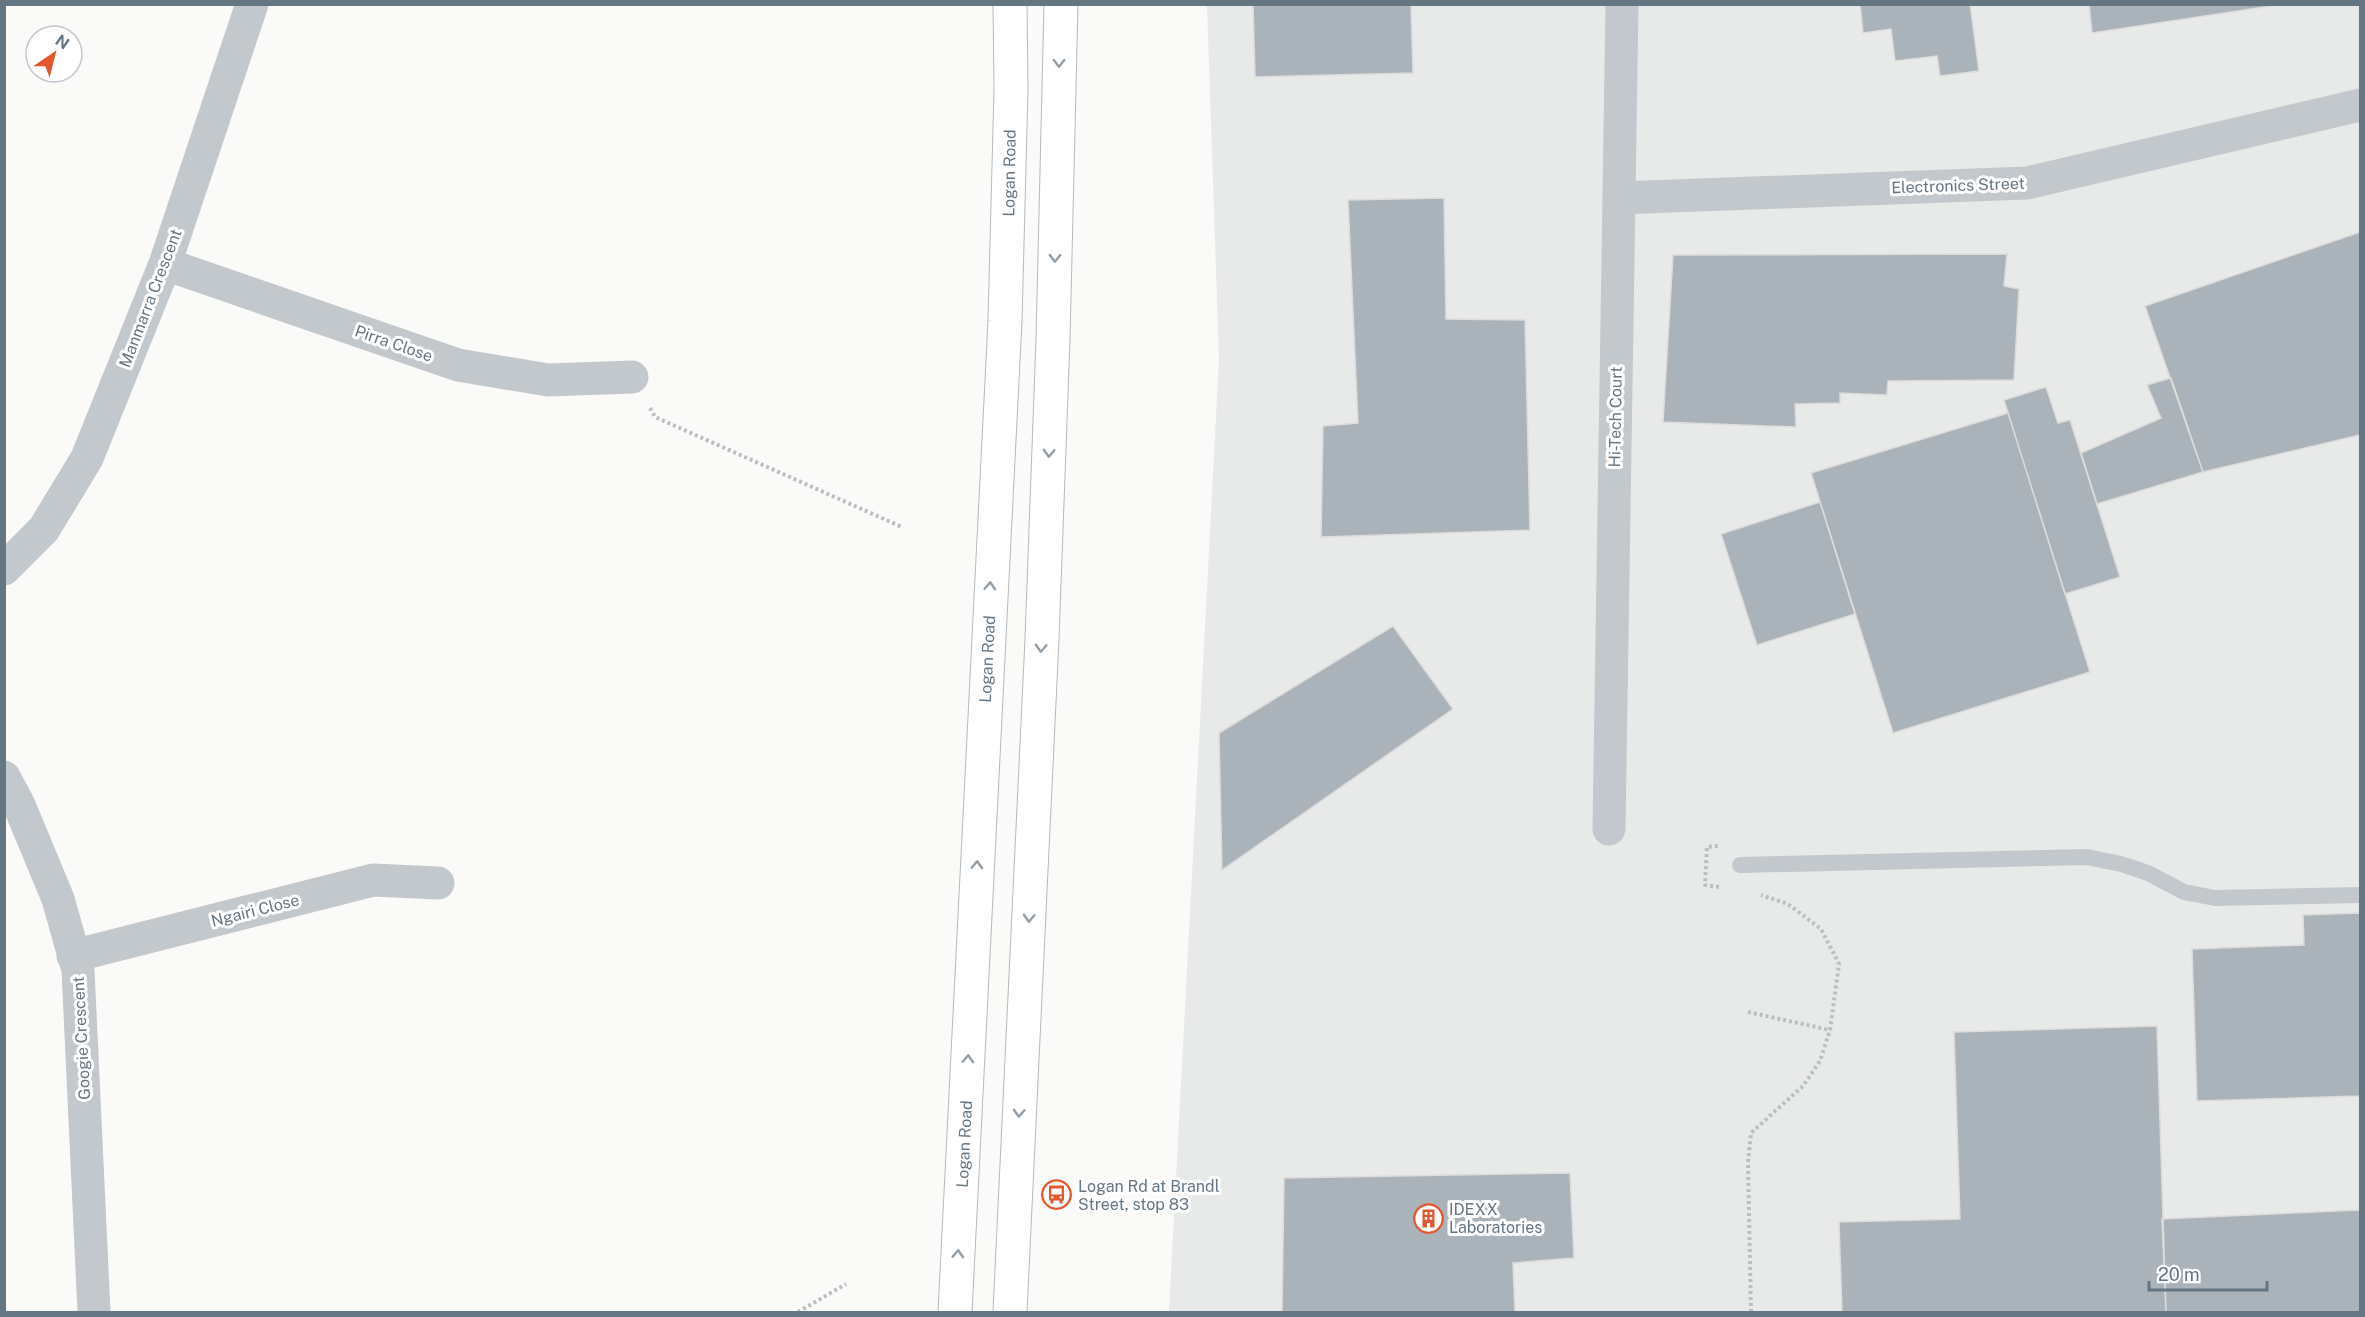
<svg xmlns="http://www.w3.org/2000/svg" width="2365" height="1317" viewBox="0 0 2365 1317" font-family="'Public Sans',sans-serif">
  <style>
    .built { fill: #e8e9e9 }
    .building { fill: #aab3b9; stroke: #dcdcda; stroke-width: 1.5 }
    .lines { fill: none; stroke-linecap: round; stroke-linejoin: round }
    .primary-casing { stroke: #b5babe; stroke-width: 35 }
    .path { stroke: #bbbfc2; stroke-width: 4; stroke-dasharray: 3 3; stroke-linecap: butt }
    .service { stroke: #c3c8cc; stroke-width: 16 }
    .minor { stroke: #c3c8cc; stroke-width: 33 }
    .primary { stroke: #fff; stroke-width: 33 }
    .oneway { stroke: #939fa8 }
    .labels { text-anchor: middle; stroke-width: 6; stroke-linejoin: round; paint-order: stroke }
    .street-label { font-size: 16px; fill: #657683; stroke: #fff }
    .poi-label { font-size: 16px; fill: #657683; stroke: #fff; text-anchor: start }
  </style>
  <rect width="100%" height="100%" fill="#fafaf8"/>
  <path class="built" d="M1207 5H2360V1312H1169L1219 359Z"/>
  <path class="building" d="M1253 4H1411L1413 73 1255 77Z
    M1860 4H1970L1979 71 1940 76 1937 56 1895 61 1891 29 1863 33Z
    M2089 4H2284L2092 33Z
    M1444 198 1446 319 1525 320 1530 530 1321 537 1323 426 1358 423 1348 200Z
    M2360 232V435L2203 472 2145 306Z
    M2007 254 2004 286 2019 289 2014 380 1888 381 1887 395 1840 393V403L1795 404 1796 427 1663 422 1673 255Z
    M2171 378 2203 472 2097 504 2081 453 2161 418 2147 385Z
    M2046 387 2058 423 2070 420 2120 577 2065 594 2004 400Z
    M2008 413 2090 672 1893 733 1811 473Z
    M1820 502 1855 614 1757 645 1721 534Z
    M1393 626 1453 709 1222 870 1219 733Z
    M2360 913V1096L2197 1101 2192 949 2304 945 2303 915Z
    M2157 1026 2166 1312H1842L1839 1222 1960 1219 1954 1032Z
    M1570 1173 1574 1258 1513 1263 1515 1312H1282L1284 1178Z
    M2360 1210V1312H2166L2162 1219Z"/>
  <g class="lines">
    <defs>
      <path id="primary" d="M955 1312 1005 321 1011 89 1010 4
        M1010 1312 1042 639 1053 339 1061 4"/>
    </defs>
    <use href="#primary" class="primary-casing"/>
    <path class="path" d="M650 408 655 417 902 527
      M1719 887 1705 885 1707 847 1719 846
      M1748 1012 1830 1030
      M798 1312 846 1284
      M1751 1312 1748 1163 1751 1133 1803 1086 1820 1061 1830 1030 1839 964 1821 929 1788 904 1761 895"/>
    <path class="service" d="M1740 865 2087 857 2121 864 2148 873 2184 892 2215 898 2360 895"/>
    <path class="minor" d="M1619 198 2027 183 2360 105
      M165 264 458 365 548 380 632 377
      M4 569 44 529 87 458 165 264 252 4
      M4 777 19 805 58 899 78 970 94 1312
      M1609 829 1622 4
      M73 956 373 880 438 883"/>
    <use href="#primary" class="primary"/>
  </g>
  <defs><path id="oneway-chevron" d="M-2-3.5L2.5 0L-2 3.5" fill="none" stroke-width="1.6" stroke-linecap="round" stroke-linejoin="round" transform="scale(1.5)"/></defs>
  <g class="oneway">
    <use href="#oneway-chevron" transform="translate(1059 63) rotate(91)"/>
    <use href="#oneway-chevron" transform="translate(1055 258) rotate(91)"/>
    <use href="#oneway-chevron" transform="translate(1049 453) rotate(92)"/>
    <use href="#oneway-chevron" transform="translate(990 586) rotate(-87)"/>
    <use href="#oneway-chevron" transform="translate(1041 648) rotate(93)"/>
    <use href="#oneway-chevron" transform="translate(977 865) rotate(-87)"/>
    <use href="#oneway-chevron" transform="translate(1029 918) rotate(93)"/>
    <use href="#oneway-chevron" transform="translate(968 1059) rotate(-87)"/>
    <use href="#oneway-chevron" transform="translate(1019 1113) rotate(93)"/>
    <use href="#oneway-chevron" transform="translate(958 1254) rotate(-87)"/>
  </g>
  <defs>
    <symbol id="bus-ring" viewBox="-11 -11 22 22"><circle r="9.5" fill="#fff" stroke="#e4572e" stroke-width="1.5"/><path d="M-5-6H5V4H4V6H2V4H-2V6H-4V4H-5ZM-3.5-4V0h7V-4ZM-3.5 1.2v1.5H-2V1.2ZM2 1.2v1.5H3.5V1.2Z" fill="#e4572e"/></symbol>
    <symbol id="building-ring" viewBox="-11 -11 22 22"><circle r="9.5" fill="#fff" stroke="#e4572e" stroke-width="1.5"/><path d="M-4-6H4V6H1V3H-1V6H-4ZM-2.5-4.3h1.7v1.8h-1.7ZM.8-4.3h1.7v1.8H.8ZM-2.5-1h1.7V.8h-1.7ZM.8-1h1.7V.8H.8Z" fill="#e4572e"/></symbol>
  </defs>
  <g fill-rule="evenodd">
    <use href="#bus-ring" x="1040" y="1178" width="33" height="33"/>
    <use href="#building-ring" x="1412" y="1202" width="33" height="33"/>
  </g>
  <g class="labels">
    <g class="street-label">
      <text transform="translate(1009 173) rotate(-89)" y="6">Logan Road</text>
      <text transform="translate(1958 185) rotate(-2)" y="6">Electronics Street</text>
      <text transform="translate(150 298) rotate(-69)" y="6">Manmarra Crescent</text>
      <text transform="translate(394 343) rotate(19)" y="6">Pirra Close</text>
      <text transform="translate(1615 417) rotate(-89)" y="6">Hi-Tech Court</text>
      <text transform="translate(987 659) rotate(-87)" y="6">Logan Road</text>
      <text transform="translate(255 910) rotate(-14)" y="6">Ngairi Close</text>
      <text transform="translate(81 1038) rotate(-93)" y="6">Googie Crescent</text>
      <text transform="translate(964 1144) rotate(-87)" y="6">Logan Road</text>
    </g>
    <g class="poi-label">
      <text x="1078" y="1192">Logan Rd at Brandl<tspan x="1078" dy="18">Street, stop 83</tspan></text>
      <text x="1449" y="1215">IDEXX<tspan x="1449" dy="18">Laboratories</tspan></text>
    </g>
  </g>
  <rect width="2365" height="1317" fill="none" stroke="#657683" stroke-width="12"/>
  <g transform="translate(54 54) rotate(35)"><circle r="28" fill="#ffffff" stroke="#c1c8cd" stroke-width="1.5"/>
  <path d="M0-4.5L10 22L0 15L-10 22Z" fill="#e4572e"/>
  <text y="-9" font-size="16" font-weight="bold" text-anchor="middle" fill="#657683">N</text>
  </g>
  <path d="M2149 1281v9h118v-9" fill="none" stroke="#657683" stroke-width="3"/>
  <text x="2158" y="1281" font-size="18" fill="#657683" stroke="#ffffff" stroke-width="4.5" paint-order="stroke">20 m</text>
</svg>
